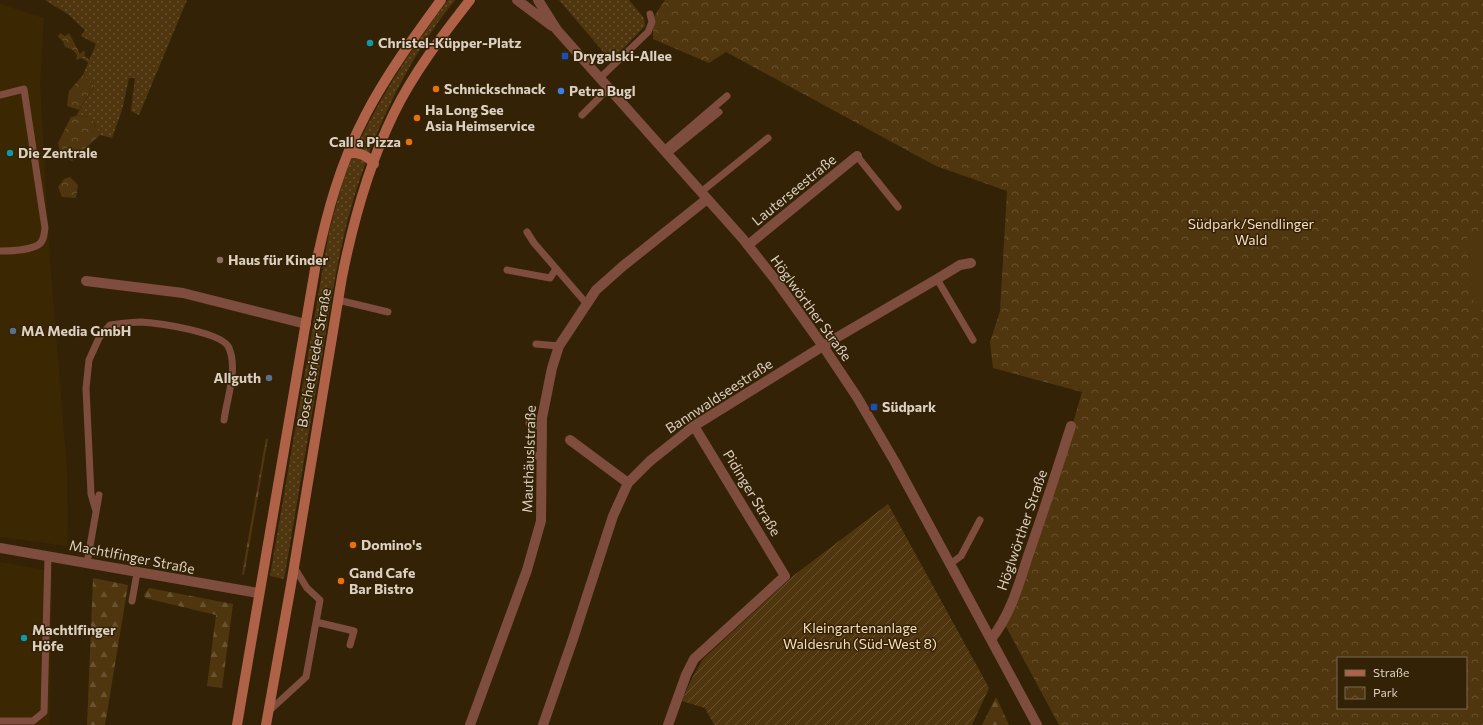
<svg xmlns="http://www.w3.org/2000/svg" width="1483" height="725" viewBox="0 0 1483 725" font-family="Commissioner,sans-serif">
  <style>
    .built { fill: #3c2703 }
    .grass { fill: url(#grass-dots) }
    .forest { fill: url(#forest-firs) }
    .park { fill: url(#park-crowns); fill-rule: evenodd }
    .garden { fill: url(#garden-furrows) }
    .pitch { fill: #4f360f }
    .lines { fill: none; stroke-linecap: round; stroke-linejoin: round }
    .service { stroke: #7e4d3d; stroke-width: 7 }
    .minor { stroke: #7e4d3d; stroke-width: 10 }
    .tertiary { stroke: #7e4d3d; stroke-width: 10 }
    .secondary { stroke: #af6248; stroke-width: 10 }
    .culture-dot { fill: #0f9aa8; stroke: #342207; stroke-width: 1.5 }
    .transit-dot { fill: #1a4fb4; stroke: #342207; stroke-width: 1.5 }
    .food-dot { fill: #e8710a; stroke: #342207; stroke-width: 1.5 }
    .shop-dot { fill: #3f7fe0; stroke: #342207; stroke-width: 1.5 }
    .education-dot { fill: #8d6e63; stroke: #342207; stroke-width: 1.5 }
    .service-dot { fill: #5c6f8a; stroke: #342207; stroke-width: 1.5 }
    .labels { text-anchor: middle; stroke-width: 3; stroke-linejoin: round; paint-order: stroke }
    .poi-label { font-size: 14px; font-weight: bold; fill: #dbd0c1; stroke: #342207; text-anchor: start }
    .street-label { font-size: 14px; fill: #dbd0c1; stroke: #342207 }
    .park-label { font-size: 14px; fill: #f8dfbe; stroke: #342207 }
  </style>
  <defs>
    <pattern id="grass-dots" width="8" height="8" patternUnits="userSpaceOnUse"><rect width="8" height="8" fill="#4f360f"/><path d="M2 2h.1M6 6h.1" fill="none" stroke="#685230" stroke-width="1.8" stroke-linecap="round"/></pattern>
    <pattern id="forest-firs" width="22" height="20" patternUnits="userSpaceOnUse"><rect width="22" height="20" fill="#4f360f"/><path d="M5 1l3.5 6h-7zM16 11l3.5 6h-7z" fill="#685230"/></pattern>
    <pattern id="park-crowns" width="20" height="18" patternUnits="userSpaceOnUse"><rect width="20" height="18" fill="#4f360f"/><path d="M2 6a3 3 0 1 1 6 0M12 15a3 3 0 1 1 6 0" fill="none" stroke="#685230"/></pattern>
    <pattern id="garden-furrows" width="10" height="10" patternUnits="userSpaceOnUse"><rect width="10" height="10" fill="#4f360f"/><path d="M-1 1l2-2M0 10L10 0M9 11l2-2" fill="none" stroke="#685230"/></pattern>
  </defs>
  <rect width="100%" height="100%" fill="#342207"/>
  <path class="built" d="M0 4 44 18 40 84 49 246 67 470 68 546 0 537Z
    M0 562 52 571 50 725H0Z"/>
  <path class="grass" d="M45 0H187L139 115 131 111 135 78H129L122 110 112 138 100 135 91 117 76 116 94 86 83 75 96 44 81 36 85 30 69 15Z
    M448 0H455C404 63 369 141 348 219 335 269 328 321 319 373 307 441 296 510 284 579L270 576 329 232C336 208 341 184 350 161 376 103 410 50 448 0Z
    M559 0H629L644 18 645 26 611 61Z"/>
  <path class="forest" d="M266 438 268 439 244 575 242 574Z
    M93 578 128 585 105 725H87Z
    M149 588 233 604 222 688 207 686 216 615 145 598 144 595Z
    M996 697 1009 725H982Z"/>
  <path class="park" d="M665 0H1483V725H1059L1004 623 1053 492 1082 392 993 368 990 342 1000 311 1007 191 936 166 726 52 709 63 653 39V18ZM1338 658H1466V708H1338Z
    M60 33 65 36 69 33 80 54 83 51 85 52 84 56 90 60 89 63 82 58 76 60 77 55 73 50 65 47 63 41 58 37Z
    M83 75 94 86 79 110 67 106 69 91Z
    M76 116 91 117 100 135 72 161 61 156 58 143 71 117Z
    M70 177 78 185 76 198 62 197 58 187 64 179Z"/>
  <path class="garden" d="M888 504 989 688 972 725H714L705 708 682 701 691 680 703 659 793 576Z"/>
  <path class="pitch" d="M1483 235V302L1474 303 1467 237Z"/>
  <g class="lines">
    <path class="service" d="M600 78 648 32 652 22 650 14
      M0 95 24 89 45 228C44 234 44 242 38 245 30 250 9 251 0 251
      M582 115 609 88
      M664 150 727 96
      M667 154 719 112
      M857 156 898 207
      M701 192 768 138
      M527 232 534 243 586 303
      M507 270 550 278 556 269
      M937 279 973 340
      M338 300 388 312
      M536 344 559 346
      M529 423 542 427
      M530 454 541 457
      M96 511 91 494 86 388 89 360 99 338 110 325C120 324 131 322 141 322 158 323 223 332 229 348 238 369 227 398 224 420
      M87 563 99 495
      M950 564 961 556 980 520
      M132 601 137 573
      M316 622 354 631 350 645
      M269 711 306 677 320 600 307 588 294 567
      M0 721H33L44 712 48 556"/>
    <path class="minor" d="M748 245 857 156
      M86 281 183 293 306 324
      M570 440 628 483
      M0 548 258 593
      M991 639C1010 616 1019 584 1028 556 1043 513 1057 470 1071 426
      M470 725 527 570 541 521 542 418 552 368 559 346 596 290 623 266 707 199
      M543 725 573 639 613 516 628 483 650 461 694 426 836 338 937 279 960 265 971 263
      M668 725 686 675 694 659 785 576 694 426"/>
    <path class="tertiary" d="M517 0 552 26
      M538 0 557 30 743 239 777 282 823 346 857 397 895 462 1037 725"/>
    <path class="secondary" d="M348 153C359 152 367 155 374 164
      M237 725 315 269C326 215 340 163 366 114 387 74 414 37 441 0
      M266 725 291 585 342 277C353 222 369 164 394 113 414 72 442 36 470 0"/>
  </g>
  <g class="culture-dot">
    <circle cx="370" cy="43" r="4"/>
    <circle cx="10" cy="153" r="4"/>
    <circle cx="24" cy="638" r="4"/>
  </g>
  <g class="transit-dot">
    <rect x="561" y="52" width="8" height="8" rx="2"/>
    <rect x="870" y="403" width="8" height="8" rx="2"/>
  </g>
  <g class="food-dot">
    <circle cx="436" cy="89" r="4"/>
    <circle cx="417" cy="118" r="4"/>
    <circle cx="409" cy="142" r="4"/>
    <circle cx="353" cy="545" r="4"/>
    <circle cx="341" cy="581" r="4"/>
  </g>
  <circle class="shop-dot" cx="561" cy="91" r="4"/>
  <circle class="education-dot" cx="220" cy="260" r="4"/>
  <g class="service-dot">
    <circle cx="13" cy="331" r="4"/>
    <circle cx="269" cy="378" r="4"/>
  </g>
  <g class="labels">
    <g class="poi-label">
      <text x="378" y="48">Christel-Küpper-Platz</text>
      <text x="573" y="61">Drygalski-Allee</text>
      <text x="444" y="94">Schnickschnack</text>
      <text x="569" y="96">Petra Bugl</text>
      <text x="425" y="115">Ha Long See<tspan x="425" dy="16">Asia Heimservice</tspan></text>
      <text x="401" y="147" text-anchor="end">Call a Pizza</text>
      <text x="18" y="158">Die Zentrale</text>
      <text x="228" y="265">Haus für Kinder</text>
      <text x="21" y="336">MA Media GmbH</text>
      <text x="261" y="383" text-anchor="end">Allguth</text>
      <text x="882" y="412">Südpark</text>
      <text x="361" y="550">Domino's</text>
      <text x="349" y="578">Gand Cafe<tspan x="349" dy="16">Bar Bistro</tspan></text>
      <text x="32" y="635">Machtlfinger<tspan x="32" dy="16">Höfe</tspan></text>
    </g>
    <g class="street-label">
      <text transform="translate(794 190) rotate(-39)" y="5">Lauterseestraße</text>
      <text transform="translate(811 308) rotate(54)" y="5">Höglwörther Straße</text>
      <text transform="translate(314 358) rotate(-80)" y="5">Boschetsrieder Straße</text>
      <text transform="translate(719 396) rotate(-33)" y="5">Bannwaldseestraße</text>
      <text transform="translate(529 459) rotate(-88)" y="5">Mauthäuslstraße</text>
      <text transform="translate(752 493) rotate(59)" y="5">Pidinger Straße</text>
      <text transform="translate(1022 530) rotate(-71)" y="5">Höglwörther Straße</text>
      <text transform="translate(132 557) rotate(11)" y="5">Machtlfinger Straße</text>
    </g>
    <g class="park-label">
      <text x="1251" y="229">Südpark/Sendlinger<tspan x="1251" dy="16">Wald</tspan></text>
      <text x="860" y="633">Kleingartenanlage<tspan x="860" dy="16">Waldesruh (Süd-West 8)</tspan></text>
    </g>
  </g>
  <rect x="1337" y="657" width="130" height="52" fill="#342207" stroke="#776851"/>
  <rect x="1345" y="670" width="20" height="6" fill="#af6248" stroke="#776851"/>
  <text x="1373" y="677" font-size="12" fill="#dbd0c1">Straße</text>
  <rect x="1345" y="687" width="20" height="12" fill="url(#park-crowns)" stroke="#776851"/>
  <text x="1373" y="697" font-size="12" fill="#dbd0c1">Park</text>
</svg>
